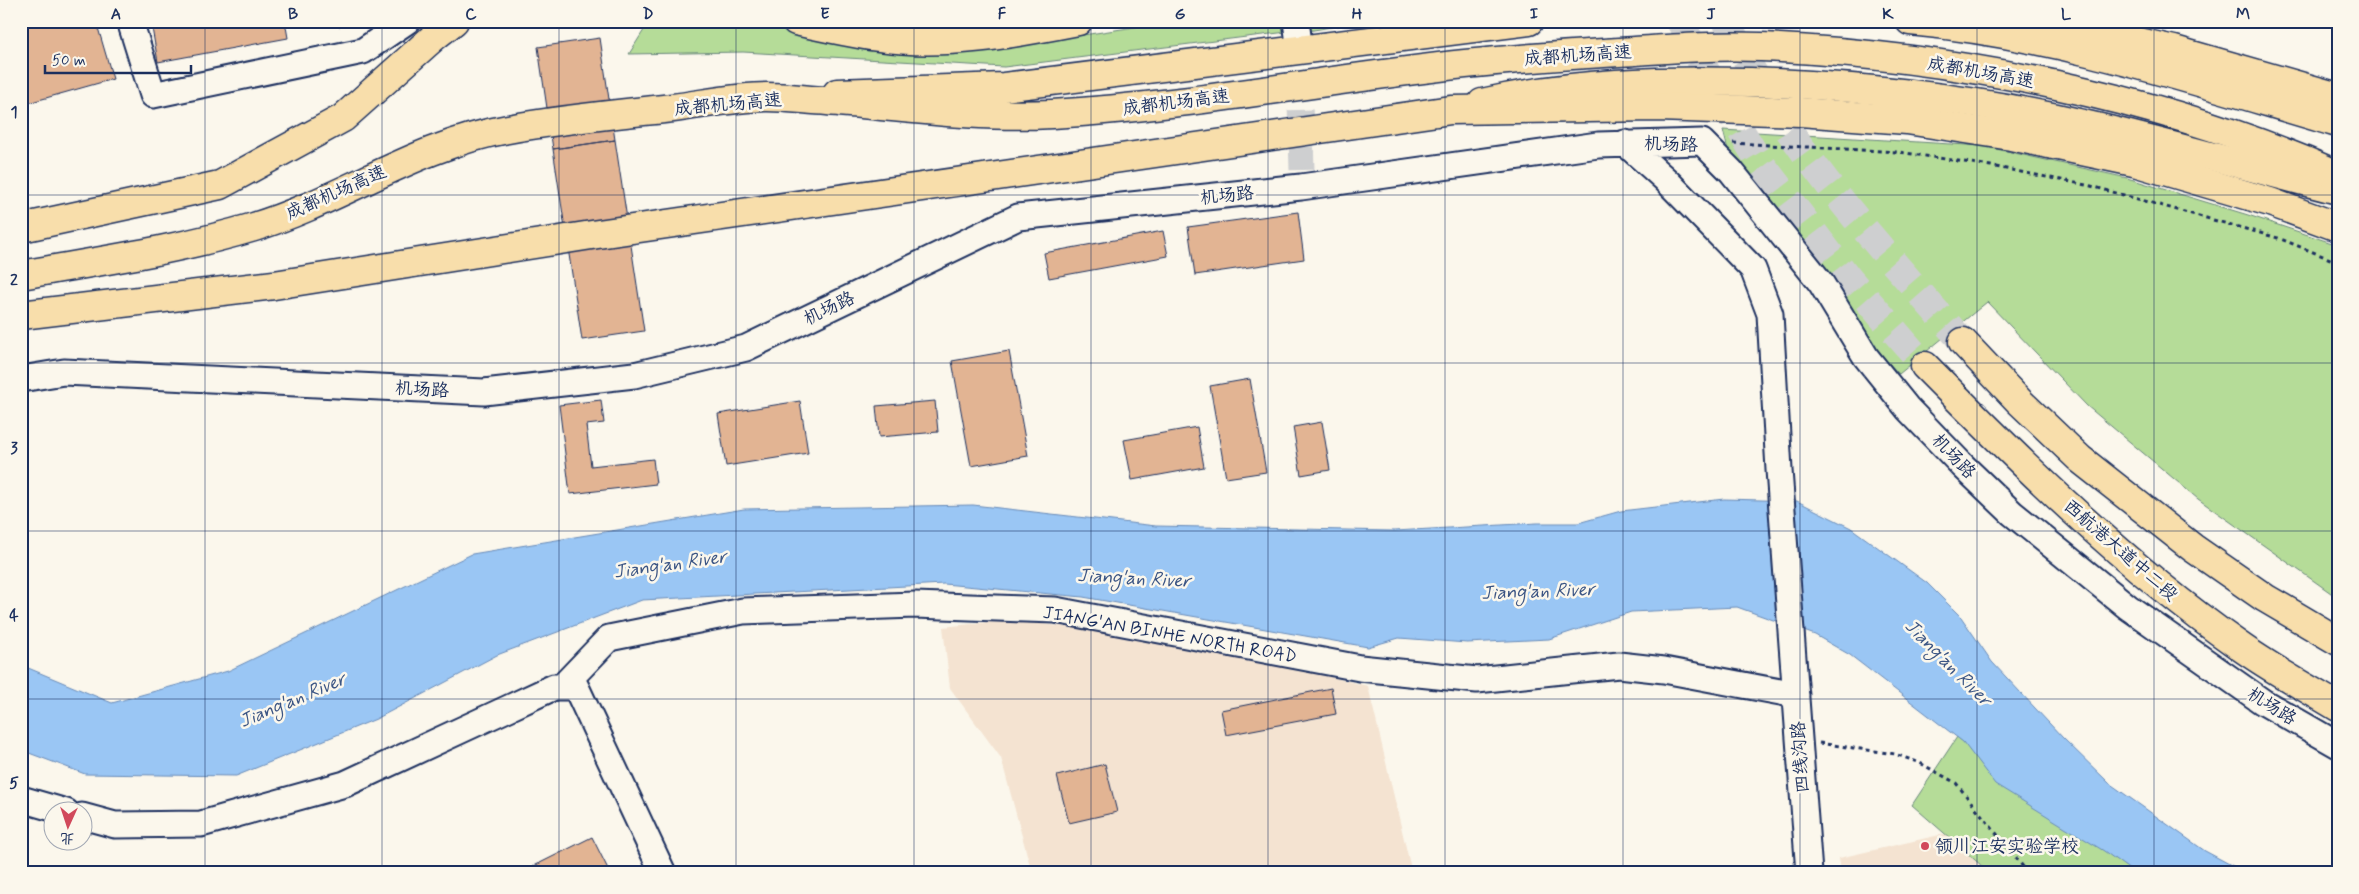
<svg xmlns="http://www.w3.org/2000/svg" width="2359" height="894" viewBox="0 0 2359 894" font-family="Mynerve,'LXGW WenKai TC',sans-serif">
  <style>
    .built { fill: #f4e3d1 }
    .green { fill: #b5dc98; stroke: #68867b }
    .water { fill: #9ac6f4; stroke: #678ab8 }
    .building { fill: #e2b493; stroke: #1b2f5e }
    .lines { fill: none; stroke-linecap: round; stroke-linejoin: round }
    .minor-tunnel { stroke: #cecfd0; stroke-width: 25; stroke-dasharray: 25 12; stroke-linecap: butt }
    .major-tunnel { stroke: #cecfd0; stroke-width: 28; stroke-dasharray: 28 14; stroke-linecap: butt }
    .minor-casing { stroke: #1b2f5e; stroke-width: 29 }
    .major-casing { stroke: #1b2f5e; stroke-width: 31 }
    .highway-casing { stroke: #1b2f5e; stroke-width: 31 }
    .path { stroke: #1b2f5e; stroke-width: 3; stroke-dasharray: 4 4; stroke-linecap: butt }
    .minor { stroke: #fbf7ec; stroke-width: 25 }
    .major { stroke: #f8deab; stroke-width: 28 }
    .highway { stroke: #f8deab; stroke-width: 28 }
    .grid { fill: none; stroke: #1b2f5e; stroke-width: 1; stroke-opacity: 0.55 }
    .poi-dot { fill: #d1495b; stroke: #fbf7ec; stroke-width: 2 }
    .labels { text-anchor: middle; stroke-width: 5; stroke-linejoin: round; paint-order: stroke }
    .street-label { font-size: 18px; fill: #1b2f5e; stroke: #fbf7ec }
    .poi-label { font-size: 18px; fill: #1b2f5e; stroke: #fbf7ec; text-anchor: start }
    .water-label { font-size: 19px; font-style: italic; fill: #3b5584; stroke: #fbf7ec }
    .neatline { fill: none; stroke: #1b2f5e; stroke-width: 2 }
    .grid-label { font-size: 16px; text-anchor: middle; font-weight: bold; fill: #1b2f5e }
  </style>
  <rect width="100%" height="100%" fill="#fbf7ec"/>
  <filter id="ink" filterUnits="userSpaceOnUse"><feTurbulence type="fractalNoise" baseFrequency=".02" numOctaves="2"/><feDisplacementMap in="SourceGraphic" scale="10" xChannelSelector="R" yChannelSelector="G"/><feConvolveMatrix kernelMatrix="1 2 1 2 8 2 1 2 1" color-interpolation-filters="sRGB"/></filter>
  <g filter="url(#ink)">
    <path class="built" d="M1008 620 1086 629 1240 655 1368 686 1412 873H1032L1001 758 950 688 943 627Z
      M1944 834 1990 873H1841L1839 858Z"/>
    <path class="green" d="M643 21H753L803 34 885 46 974 52 1173 21H1284L1287 32 1004 67 743 52 629 54 644 30Z
      M1307 21H1366L1308 31Z
      M1723 130 1983 146 2127 178 2248 215 2338 245V598L2198 499 2087 406 1987 302 1899 374 1869 342 1729 154Z
      M1957 737 2134 873H1990L1912 805Z"/>
    <path class="water" d="M1724 499 1797 501 1851 528 1927 583 1961 617 1992 662 2063 738 2109 783 2205 851 2246 873H2134L2104 851 1995 784 1963 742 1850 655 1815 635 1737 607 1631 612 1549 639 1467 643 1399 638 1368 647 1083 597 944 584 642 600 497 655 376 719 236 776 85 774 21 750V665L112 703 228 671 472 554 744 509 973 505 1156 526 1395 531 1537 523H1578L1621 511Z"/>
    <path class="building" d="M21 21H96L113 79 21 105Z
      M187 21H285L288 38 158 62 152 28Z
      M335 21H347L339 27Z
      M600 38 615 140 553 149 538 47Z
      M615 140 644 331 582 340 553 149Z
      M1298 212 1304 259 1195 275 1188 227Z
      M1163 231 1168 256 1049 278 1044 253Z
      M1009 351 1028 456 971 466 952 361Z
      M1250 379 1266 472 1226 478 1210 386Z
      M601 400 604 423 586 425 591 466 653 459 656 484 570 494 559 405Z
      M800 401 808 453 726 466 718 414Z
      M935 401 938 432 879 437 876 406Z
      M1322 422 1330 470 1301 475 1293 427Z
      M1197 427 1204 467 1132 480 1124 440Z
      M1331 688 1336 714 1226 735 1221 710Z
      M1105 764 1117 812 1069 823 1057 776Z
      M592 837 610 873H520Z"/>
    <g class="lines">
      <path class="minor-tunnel" d="M1298 36 1302 170"/>
      <path class="major-tunnel" d="M1680 21 1710 79 1759 161 1849 279 1925 366
        M1726 21C1748 64 1771 106 1800 146 1849 215 1907 278 1963 342"/>
      <defs>
        <path id="minor" d="M130 21 153 95 363 51 407 21
          M1296 21 1298 36
          M1625 143 1666 180 1753 269 1770 314 1779 470 1809 873
          M21 379 64 372 484 392 634 375 746 348 1018 217 1301 187 1598 145 1702 142 1731 171 1821 283 1866 357 1908 409 1963 466 2012 513 2128 607 2263 702 2338 745
          M562 687 609 638 743 611 915 605 1055 610 1360 668 1477 680 1619 665 1664 670 1796 695
          M21 799 66 812
          M82 816 115 825 201 824 345 784 554 687H576L663 873"/>
        <path id="major" d="M796 21C823 27 851 33 878 37 945 47 1012 34 1078 21
          M1910 21C2057 34 2197 82 2338 123
          M2046 21 2174 50 2338 97
          M837 93 1004 87 1529 21
          M1482 103C1571 82 1660 80 1751 82 1865 86 1978 99 2088 125 2172 144 2254 169 2338 190
          M21 228 220 185 343 118 435 36 454 21
          M1963 342 2019 401 2080 459 2193 548 2265 598 2338 641
          M1925 366C2023 465 2124 565 2238 645 2270 668 2305 687 2338 707"/>
        <path id="highway" d="M21 275C99 261 178 250 254 227 342 200 416 145 508 129 563 119 618 114 673 108 704 104 736 97 767 97 787 97 807 100 827 101 901 107 977 118 1052 114 1190 106 1327 79 1465 64 1516 59 1567 55 1619 52 1666 49 1714 45 1761 47 1952 55 2163 97 2338 175
          M21 315 274 285 598 234 1451 110 1658 107 1800 112 1907 120 2011 136 2134 162 2270 202 2338 227"/>
      </defs>
      <use href="#minor" class="minor-casing"/>
      <use href="#major" class="major-casing"/>
      <use href="#highway" class="highway-casing"/>
      <path class="path" d="M1733 143 1899 152 1991 166 2091 186 2278 238 2338 262
        M1819 743 1895 754 1920 763 1956 783 2028 873"/>
      <use href="#minor" class="minor"/>
      <use href="#major" class="major"/>
      <use href="#highway" class="highway"/>
    </g>
  </g>
  <path class="grid" d="M205 21V873M382 21V873M559 21V873M736 21V873M914 21V873M1091 21V873M1268 21V873M1445 21V873M1623 21V873M1800 21V873M1977 21V873M2154 21V873M21 195H2338M21 363H2338M21 531H2338M21 699H2338"/>
  <circle class="poi-dot" cx="1925" cy="846" r="5"/>
  <g class="labels">
    <g class="street-label">
      <text transform="translate(1578 55) rotate(-4)" y="6">成都机场高速</text>
      <text transform="translate(1981 72) rotate(10)" y="6">成都机场高速</text>
      <text transform="translate(1176 102) rotate(-7)" y="6">成都机场高速</text>
      <text transform="translate(728 104) rotate(-5)" y="6">成都机场高速</text>
      <text transform="translate(1671 144) rotate(2)" y="6">机场路</text>
      <text transform="translate(336 192) rotate(-24)" y="6">成都机场高速</text>
      <text transform="translate(1227 195) rotate(-6)" y="6">机场路</text>
      <text transform="translate(829 308) rotate(-26)" y="6">机场路</text>
      <text transform="translate(422 389) rotate(3)" y="6">机场路</text>
      <text transform="translate(1954 456) rotate(46)" y="6">机场路</text>
      <text transform="translate(2121 550) rotate(41)" y="6">西航港大道中二段</text>
      <text transform="translate(1170 634) rotate(10)" y="6">JIANG'AN BINHE NORTH ROAD</text>
      <text transform="translate(2272 706) rotate(32)" y="6">机场路</text>
      <text transform="translate(1800 757) rotate(-94)" y="6">四线沟路</text>
    </g>
    <g class="poi-label">
      <text x="1935" y="852">领川江安实验学校</text>
    </g>
    <g class="water-label">
      <text transform="translate(670 563) rotate(-8)" y="7">Jiang'an River</text>
      <text transform="translate(1134 577) rotate(3)" y="7">Jiang'an River</text>
      <text transform="translate(1538 590) rotate(-2)" y="7">Jiang'an River</text>
      <text transform="translate(1949 662) rotate(45)" y="7">Jiang'an River</text>
      <text transform="translate(292 699) rotate(-23)" y="7">Jiang'an River</text>
    </g>
  </g>
  <rect width="2359" height="894" fill="none" stroke="#fbf7ec" stroke-width="55"/>
  <g transform="translate(68 826) rotate(183)"><circle r="24" fill="#fbf7ec" stroke="#a1a7b3"/>
  <path d="M0-4L9 19L0 12L-9 19Z" fill="#d1495b"/>
  <text y="-8" font-size="14" font-weight="bold" text-anchor="middle" fill="#1b2f5e">北</text>
  </g>
  <path d="M45 65v8h146v-8" fill="none" stroke="#1b2f5e" stroke-width="2.5"/>
  <text x="52" y="65" font-size="15" fill="#1b2f5e" stroke="#fbf7ec" stroke-width="4" paint-order="stroke">50 m</text>
  <rect x="28" y="28" width="2304" height="838" class="neatline"/>
  <g class="grid-label">
    <text x="116" y="19">A</text>
    <text x="293" y="19">B</text>
    <text x="471" y="19">C</text>
    <text x="648" y="19">D</text>
    <text x="825" y="19">E</text>
    <text x="1002" y="19">F</text>
    <text x="1180" y="19">G</text>
    <text x="1357" y="19">H</text>
    <text x="1534" y="19">I</text>
    <text x="1711" y="19">J</text>
    <text x="1888" y="19">K</text>
    <text x="2066" y="19">L</text>
    <text x="2243" y="19">M</text>
    <text x="14" y="117">1</text>
    <text x="14" y="285">2</text>
    <text x="14" y="453">3</text>
    <text x="14" y="620">4</text>
    <text x="14" y="788">5</text>
  </g>
</svg>
